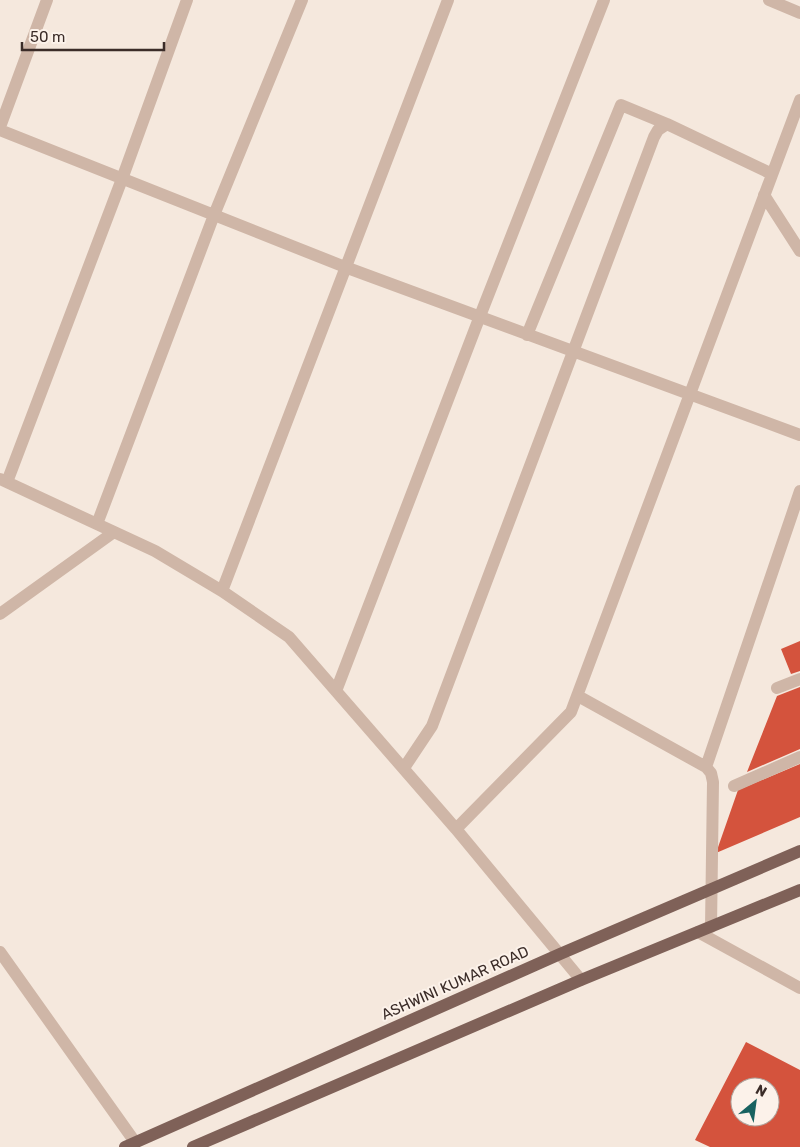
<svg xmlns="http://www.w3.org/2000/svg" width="800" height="1147" viewBox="0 0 800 1147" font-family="Rubik,sans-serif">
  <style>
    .building { fill: #d4533d; fill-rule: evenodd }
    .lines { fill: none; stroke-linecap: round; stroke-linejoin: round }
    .minor { stroke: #cfb6a7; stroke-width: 12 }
    .major { stroke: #7f6158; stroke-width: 12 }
    .labels { text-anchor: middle; stroke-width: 4; stroke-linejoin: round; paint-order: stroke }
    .street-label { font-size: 15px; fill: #3b2c28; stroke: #fcf2ea }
  </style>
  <rect width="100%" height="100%" fill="#f5e8dd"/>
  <path class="building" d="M800 641V671L791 674 781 649Z
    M800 687V749L747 772 777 696Z
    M800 764V817L716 853 738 790Z
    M746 1042 800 1070V1147H710L695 1140ZM740 1087H770V1117H740Z"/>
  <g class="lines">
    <path class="minor" d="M769 0 800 13
      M0 127 47 0
      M0 130 345 267 800 435
      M764 195 800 251
      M527 335 621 105 667 124
      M0 479 155 551 222 591 289 637 456 829 581 980
      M7 482 122 179 187 0
      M97 524 214 215 302 0
      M222 591 448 0
      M0 614 114 532
      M777 688 800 679
      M336 691 480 316 604 0
      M578 696 706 767 711 773 713 782 711 927
      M706 767 800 491
      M404 768 432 726 654 137 658 130 667 124 772 174
      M734 786 800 757
      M456 829 571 712 800 100
      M698 932 800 988
      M0 952 135 1142"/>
    <path class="major" d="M125 1147 560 954 800 851
      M193 1147 581 980 800 890"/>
  </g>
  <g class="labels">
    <g class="street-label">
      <text transform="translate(455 983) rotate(-24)" y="5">ASHWINI KUMAR ROAD</text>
    </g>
  </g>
  <g transform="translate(755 1102) rotate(29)"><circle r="24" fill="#fcf2ea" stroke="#afa39c"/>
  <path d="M0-4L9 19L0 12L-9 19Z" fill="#186260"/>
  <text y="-8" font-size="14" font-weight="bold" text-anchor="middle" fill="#3b2c28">N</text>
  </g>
  <path d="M22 42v8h142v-8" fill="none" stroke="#3b2c28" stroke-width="2.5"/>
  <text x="30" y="42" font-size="15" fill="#3b2c28" stroke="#fcf2ea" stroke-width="4" paint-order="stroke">50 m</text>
</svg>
